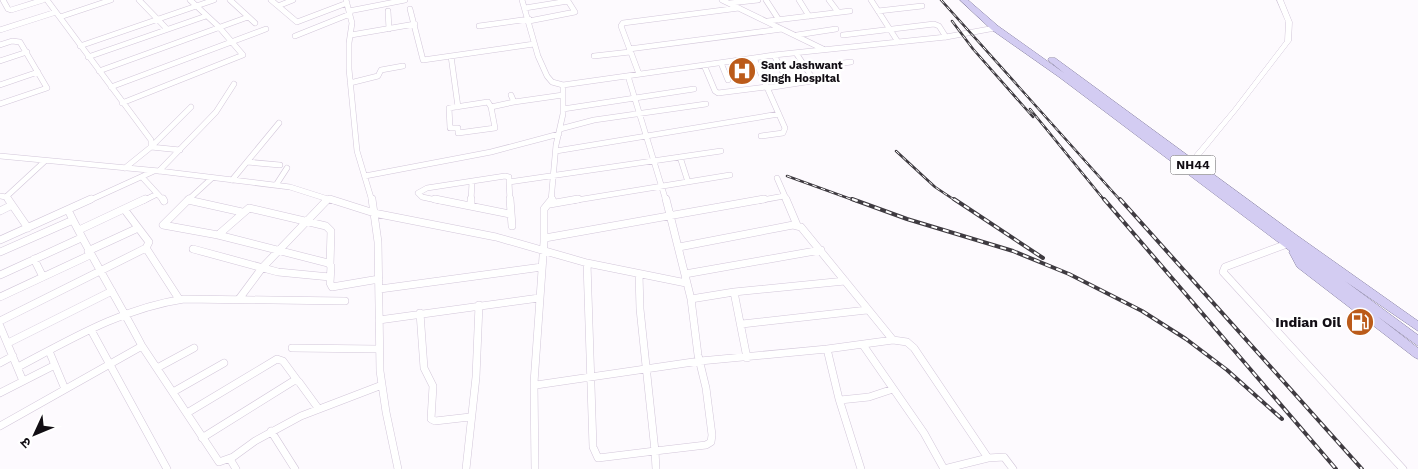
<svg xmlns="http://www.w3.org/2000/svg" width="1418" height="469" viewBox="0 0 1418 469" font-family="'Work Sans','Noto Sans Devanagari',sans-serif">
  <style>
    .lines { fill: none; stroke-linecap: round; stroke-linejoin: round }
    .minor-far1-casing { stroke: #d2c6d9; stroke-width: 6 }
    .minor-casing { stroke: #d2c6d9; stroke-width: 8 }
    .tertiary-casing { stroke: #d2c6d9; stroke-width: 1 }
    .trunk-casing { stroke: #8882a2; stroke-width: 1 }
    .minor-far1 { stroke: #fff; stroke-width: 5 }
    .minor { stroke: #fff; stroke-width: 7 }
    .tertiary { fill: #fff; fill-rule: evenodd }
    .trunk { fill: #d3ccf2; fill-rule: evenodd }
    .rail-far1-casing { stroke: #3f3b41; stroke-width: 2.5 }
    .rail-casing { stroke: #3f3b41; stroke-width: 4 }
    .rail-far1 { stroke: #fff; stroke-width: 1; stroke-dasharray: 4.5; stroke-linecap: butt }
    .rail { stroke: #fff; stroke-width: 2; stroke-dasharray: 6; stroke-linecap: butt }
    .labels { text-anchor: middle; stroke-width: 5; stroke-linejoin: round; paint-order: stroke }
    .far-poi-label { font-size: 11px; font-weight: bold; fill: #120e14; stroke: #fff; text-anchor: start }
    .shield { fill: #fff; stroke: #59565a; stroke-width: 1 }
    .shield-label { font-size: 12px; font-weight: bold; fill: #120e14 }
    .poi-label { font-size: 14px; font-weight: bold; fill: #120e14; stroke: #fff; text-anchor: end }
  </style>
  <rect width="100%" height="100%" fill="#fdfafe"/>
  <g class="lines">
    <defs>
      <path id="minor-far1" d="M3 0 8 9 11 10 43 0
        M47 0 151 140V147L125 168
        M139 0 167 29
        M230 0 255 23
        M271 0 297 22 347 3
        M346 0 352 23 349 43V69L357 151 372 201
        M522 0 538 56 547 76 552 82 563 85 774 55 946 37 995 28
        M722 0 823 49
        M766 0 779 20
        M799 0 809 16
        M829 0 838 12
        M871 0 898 42
        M730 3 758 0
        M278 6 293 0
        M525 8 568 1 575 12 529 21
        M410 9 423 60 534 44
        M349 11 405 0
        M388 11 389 29
        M878 11 922 6
        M60 17 111 0
        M768 21 850 11
        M479 26 529 19
        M0 30 56 12
        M351 35 415 24
        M797 35 836 29
        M843 35 934 24 939 26 946 37
        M295 36 350 14
        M0 45 12 41 20 42 47 88 0 104
        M80 46 214 0
        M629 49 782 29
        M774 55 785 76
        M451 56 458 107
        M594 56 630 52
        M88 57 206 16
        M754 58 785 128 783 133 761 136
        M0 61 27 52
        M721 63 728 80
        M704 65 715 91 718 93 766 87
        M805 68 851 62
        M99 71 248 17
        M639 74 621 26 623 23 739 8
        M628 76 666 201
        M350 83 378 76 381 70 403 66
        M0 85 38 72
        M111 87 266 29
        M767 88 812 81 813 79 796 53
        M511 95 514 102 563 95
        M488 102 491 107 495 128 458 133V128H450L449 108Z
        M122 103 243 55 219 27 190 0
        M491 107 514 102
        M563 109 694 89
        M560 129 594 120 706 104
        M151 147 191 107
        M151 147 180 150
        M556 151 779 114
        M0 156 159 171 290 187 334 201
        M680 157 688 182
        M247 162 280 165
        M159 171 216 112 234 84
        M365 176 491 152 559 134
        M142 177 164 201
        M777 178 787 201
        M232 180 279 123
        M509 182 510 201
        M276 185 287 168
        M0 196 6 197 45 161
        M6 197 9 201
        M188 200 191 201
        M88 201 154 171
        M143 201 157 194
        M187 201 212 178
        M441 201 422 197 418 193 427 188 505 176 509 177V182L721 151
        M471 201 472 182
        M551 201 556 145 563 114V85
        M571 201 730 175
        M757 201 784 196"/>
      <path id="minor" d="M8 199 28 228
        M163 199 164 201
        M189 199 163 225 218 235 328 263 331 266 330 283 332 287 379 279
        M330 199 374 213 496 237 587 263 686 283
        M372 199 378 242 380 371 386 412 398 469
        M435 199 510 214
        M510 199 512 226
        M786 199 797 225
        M188 200 242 212
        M550 204 578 199
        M471 205V199
        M68 210C91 257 118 300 142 346
        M0 211 12 205
        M79 230 145 199
        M218 235 249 208 326 226 331 231 330 265
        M545 238 764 199
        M0 240 91 199
        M1287 244 1225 267 1223 272 1403 469
        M679 247 793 225 801 227 893 340 907 342 914 348 988 458 1004 457 1013 469
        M146 248 179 299
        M193 249 278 272 330 277
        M88 251 138 228
        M0 252 73 220
        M34 259 43 277
        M587 263 593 447 598 458 655 451 640 309 639 274
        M685 274 821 250
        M0 275 81 238
        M380 289 542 267
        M734 292 747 358
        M0 297 90 255
        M239 299 262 268 327 200
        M691 299 734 292 845 281
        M420 313 424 368 433 386 431 419 435 421 470 417
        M379 320 539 298
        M0 321 146 248 149 242 124 209
        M742 324 867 310
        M0 326 23 381
        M91 330 167 469
        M8 343 112 291
        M863 345 924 433 944 469
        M292 348 378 349
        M49 351 65 389
        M0 363 13 356
        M18 367C71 339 123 308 184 299L345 301
        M157 368 194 348
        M536 385 700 361 827 349
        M173 392 224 363
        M0 393 55 365
        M840 400 869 397 893 389
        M187 413 277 359 283 361 297 380
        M0 426 142 346 219 462 233 457 255 441 301 416 382 385
        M271 431 295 469
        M202 438 295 380 299 382 318 408
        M230 459 236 469
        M466 469 476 377 479 305
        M535 469 534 383 544 242V209L552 199
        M656 469 655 451 706 445 711 442 712 435 706 388 698 355 691 299 666 199
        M861 469 839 399 827 349 893 340
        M944 469 988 458"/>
      <path id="tertiary" d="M1277 0H1283L1292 22 1291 41 1237 111 1193 165H1189L1188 163 1189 161 1233 109 1285 41 1286 22Z"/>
      <path id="trunk" d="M960 0H968L998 26 1064 73 1048 60 1049 58H1055L1295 234 1418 321V331L1345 281 1418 335V346L1377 316 1418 348V359L1414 357 1297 267 1289 252 1290 251 1059 77 992 30Z"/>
    </defs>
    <use href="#minor-far1" class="minor-far1-casing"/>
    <use href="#minor" class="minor-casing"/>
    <use href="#tertiary" class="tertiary-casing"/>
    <use href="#trunk" class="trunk-casing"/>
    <use href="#minor-far1" class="minor-far1"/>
    <use href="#minor" class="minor"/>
    <use href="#tertiary" class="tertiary"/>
    <use href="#trunk" class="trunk"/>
    <defs>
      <path id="rail-far1" d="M941 0 1121 201
        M952 21 973 49 1033 117
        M1030 109 1105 201
        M896 151 935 187 956 201
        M787 176 856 201"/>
      <path id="rail" d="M852 199 907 219 1013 251 1069 274 1142 311 1186 339 1227 370 1282 419
        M954 199 1043 258
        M1104 199 1336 469
        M1120 199 1362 469"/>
    </defs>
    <use href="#rail-far1" class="rail-far1-casing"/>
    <use href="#rail" class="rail-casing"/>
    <use href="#rail-far1" class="rail-far1"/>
    <use href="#rail" class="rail"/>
  </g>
  <defs>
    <symbol id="hospital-disc" viewBox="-11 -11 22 22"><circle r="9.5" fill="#bb5b1a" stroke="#fff"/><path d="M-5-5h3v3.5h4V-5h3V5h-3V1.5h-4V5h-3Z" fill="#fff"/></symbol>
    <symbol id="fuel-disc" viewBox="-11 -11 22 22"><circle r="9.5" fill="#bb5b1a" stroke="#fff"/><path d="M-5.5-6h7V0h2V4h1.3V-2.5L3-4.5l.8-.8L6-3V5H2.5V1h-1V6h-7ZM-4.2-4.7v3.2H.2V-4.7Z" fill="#fff"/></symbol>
  </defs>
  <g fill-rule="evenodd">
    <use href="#hospital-disc" x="726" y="55" width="32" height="32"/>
    <use href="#fuel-disc" x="1344" y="306" width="32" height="32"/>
  </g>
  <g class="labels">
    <g class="far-poi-label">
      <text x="761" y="69">Sant Jashwant<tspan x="761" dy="13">Singh Hospital</tspan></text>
    </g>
    <rect class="shield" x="1170.5" y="155.5" width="45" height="19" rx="4"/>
    <g class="shield-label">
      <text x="1193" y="169">NH44</text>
    </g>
    <g class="poi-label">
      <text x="1341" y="327">Indian Oil</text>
    </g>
  </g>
  <g transform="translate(35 434) rotate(226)" stroke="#ffffff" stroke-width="4" paint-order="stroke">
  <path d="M0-4L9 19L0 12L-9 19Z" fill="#120e14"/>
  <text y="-8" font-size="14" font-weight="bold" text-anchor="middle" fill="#120e14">उ</text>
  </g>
</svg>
